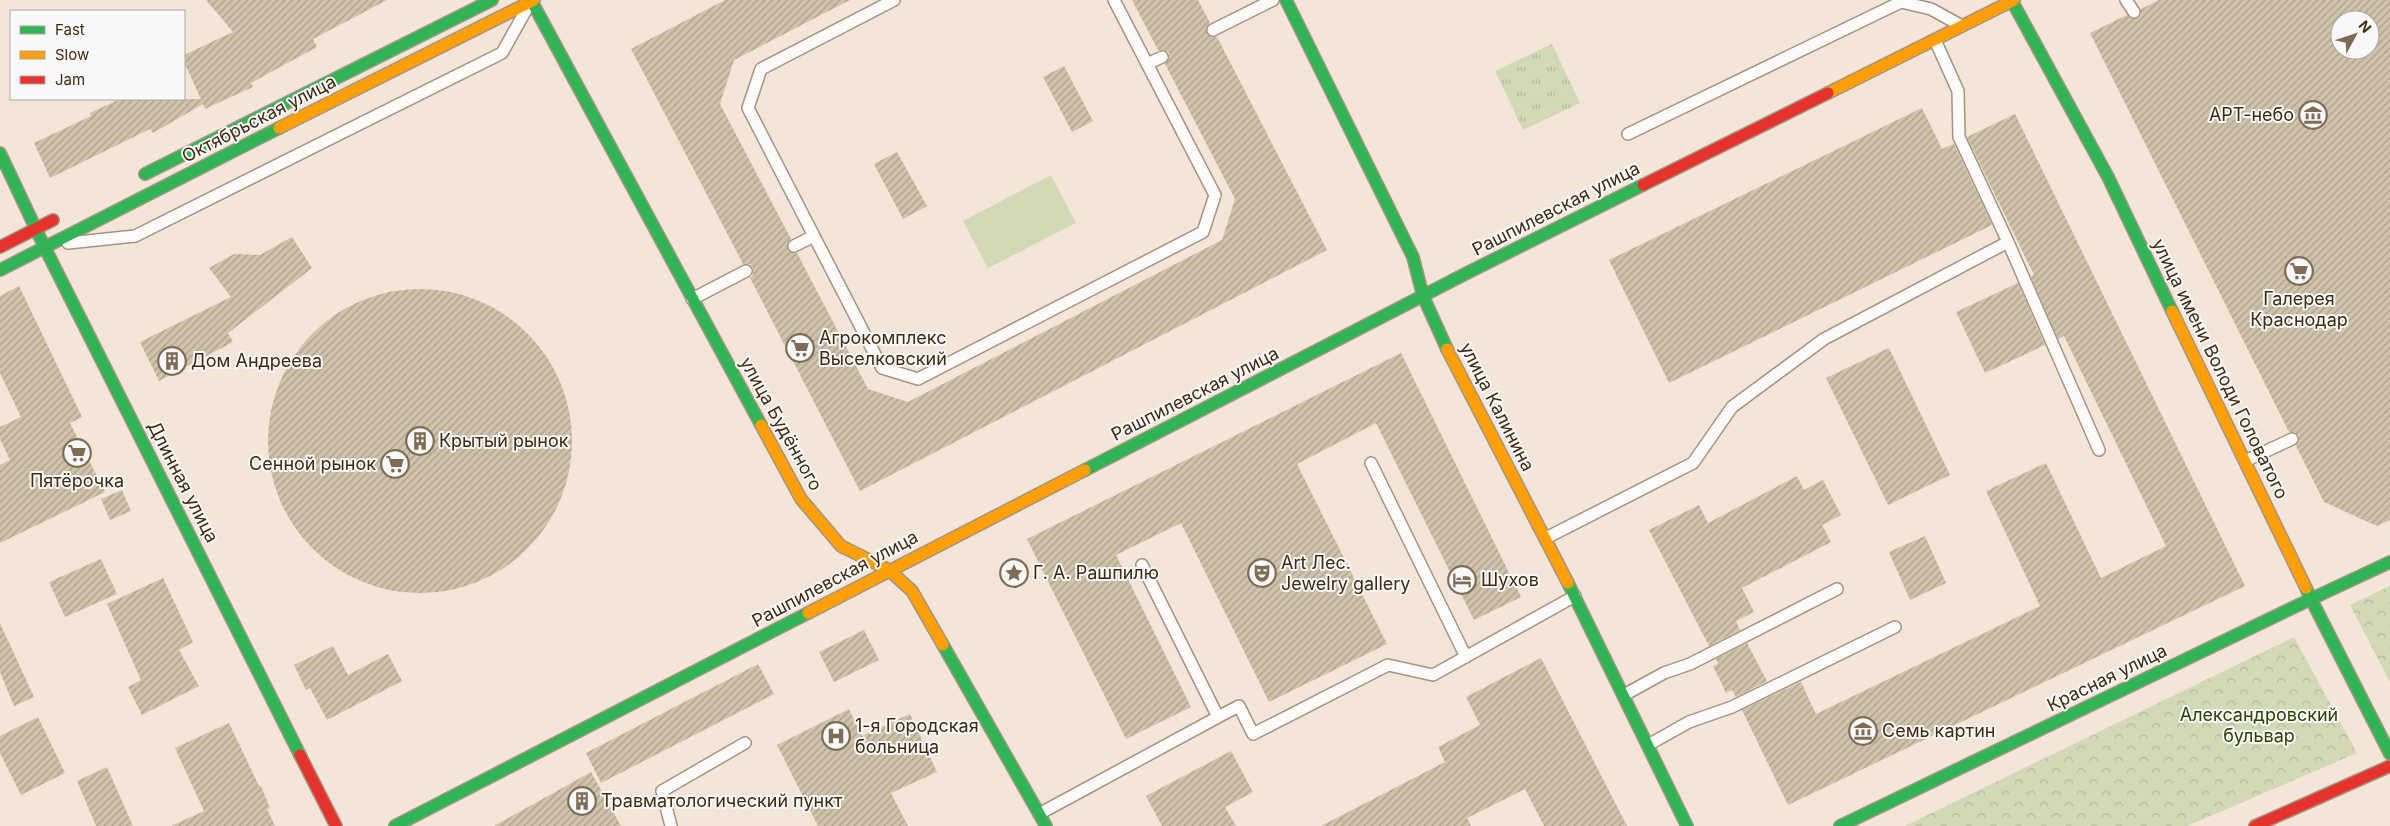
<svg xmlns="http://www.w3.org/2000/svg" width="2390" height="826" viewBox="0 0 2390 826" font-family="Inter,sans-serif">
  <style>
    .grass { fill: url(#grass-tufts) }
    .park { fill: url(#park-crowns) }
    .pitch { fill: #d2d9b6 }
    .building { fill: url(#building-hatch); fill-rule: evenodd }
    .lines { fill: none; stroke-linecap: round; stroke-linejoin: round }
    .lane-casing { stroke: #a49481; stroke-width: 14 }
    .fast-casing { stroke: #a49481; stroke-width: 14 }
    .slow-casing { stroke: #a49481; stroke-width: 14 }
    .jam-casing { stroke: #a49481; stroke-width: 14 }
    .lane { stroke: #fdfbf9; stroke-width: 11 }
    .fast { stroke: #30b455; stroke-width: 11 }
    .slow { stroke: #ff9f0a; stroke-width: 11 }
    .jam { stroke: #e5322d; stroke-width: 11 }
    .labels { text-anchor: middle; stroke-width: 4; stroke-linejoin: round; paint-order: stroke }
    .poi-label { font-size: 18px; fill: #402a0f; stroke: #f8f8f8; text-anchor: start }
    .street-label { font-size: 18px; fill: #402a0f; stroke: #f8f8f8 }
    .park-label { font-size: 18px; fill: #2c4200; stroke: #f8f8f8 }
  </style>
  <defs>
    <pattern id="grass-tufts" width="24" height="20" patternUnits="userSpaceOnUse" patternTransform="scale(1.25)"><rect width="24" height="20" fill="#d2d9b6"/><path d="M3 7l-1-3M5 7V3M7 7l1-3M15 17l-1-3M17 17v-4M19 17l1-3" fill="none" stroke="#b5ba9b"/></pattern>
    <pattern id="park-crowns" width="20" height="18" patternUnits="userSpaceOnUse" patternTransform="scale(1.25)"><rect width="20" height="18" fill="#d2d9b6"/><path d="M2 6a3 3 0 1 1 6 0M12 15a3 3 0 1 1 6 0" fill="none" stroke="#b5ba9b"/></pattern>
    <pattern id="building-hatch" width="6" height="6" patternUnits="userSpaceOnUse" patternTransform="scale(1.25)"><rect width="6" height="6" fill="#d0c3ab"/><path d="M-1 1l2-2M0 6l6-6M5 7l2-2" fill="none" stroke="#aa9f8a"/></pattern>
  </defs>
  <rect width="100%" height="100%" fill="#f3e6d9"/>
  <path class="grass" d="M1552 44 1580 103 1523 130 1495 71Z"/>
  <path class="park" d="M2390 586V682L2350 605Z
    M2294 637 2357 753 2187 826H1905Z"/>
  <path class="pitch" d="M1051 175 1076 223 988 268 963 221Z"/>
  <path class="building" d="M206 0H387L313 39 317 47 251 83 253 87 205 109 203 104 153 133 150 129 50 178 34 143 91 116 90 113 120 99H201L184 62V55L233 32Z
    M725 0H850L734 60 720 104 791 239 787 245 788 250 793 253H797L868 389 908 402 1222 240 1235 199 1165 64 1169 58V53L1163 50H1158L1132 0H1198L1210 23 1206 29 1207 34 1212 37H1217L1327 250 860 491 750 278 753 275V268L750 264H743L631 49Z
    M2159 0H2390V520L2377 526 2324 502 2296 446 2299 440V435L2293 432H2289L2090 33 2127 15 2131 19 2138 18 2141 15V9ZM2340 20H2370V50H2340Z
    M1064 66 1093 121 1072 132 1043 77Z
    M1922 108 1942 149 1954 144 1992 225 1669 383 1609 260Z
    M2015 114 2245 586 1788 805 1742 710 1801 682 1816 714 2040 606 1986 491 2046 463 2101 578 2166 546 2064 336 2058 339 2031 277 2034 275 1967 137Z
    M897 152 927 206 903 219 874 164Z
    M292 237 312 268 228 333 233 342 159 381 140 342 231 297 209 268 234 254 260 255Z
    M2018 283 2045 345 1985 373 1956 312Z
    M19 286 82 417 70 423 105 492 0 543V465L10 460 0 439V427L21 417 0 373V296Z
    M268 441a152 152 0 1 1 304 0a152 152 0 1 1-304 0Z
    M1889 348 1950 475 1888 505 1826 378Z
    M1401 353 1521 597 1474 620 1376 423 1297 464 1387 644 1269 702 1181 523 1116 555 1191 707 1126 739 1027 539Z
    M1797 476 1804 490 1823 480 1841 515 1822 525 1831 542 1742 588 1754 612 1736 621 1740 630 1709 646 1649 530 1699 505 1708 523Z
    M122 490 131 511 110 520 101 499Z
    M1925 536 1946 583 1910 600 1889 552Z
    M101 559 117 594 65 617 49 582Z
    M163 578 193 642 179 650 199 686 142 715 128 687 141 680 107 604Z
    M0 623 34 697 14 706 0 672Z
    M864 630 879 660 834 682 819 652Z
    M1747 643 1767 681 1736 697 1732 690 1726 693 1713 666 1718 664 1716 659Z
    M333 646 348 675 388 654 402 681 327 720 310 688 306 690 294 665Z
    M1541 658 1627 826H1544L1525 789 1467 818 1471 826H1321L1445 762 1438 747 1480 725 1466 697Z
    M758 664 774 694 601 783 586 753Z
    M849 709 862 736 910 714 937 772 891 793 908 826H818L777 745Z
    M38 717 65 773 21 795 0 753V736Z
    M229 723 259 786H261L270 808 267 809 275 826H171L204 811 175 748Z
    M1231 751 1253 792 1225 807 1236 826H1162L1146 796Z
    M107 767 133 826H96L77 781Z
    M591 772 621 826H494Z"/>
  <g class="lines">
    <defs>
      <path id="lane" d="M894 0 761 69 748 108 882 368 918 379 1203 232 1215 195 1114 0
        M2126 0 2134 12
        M1213 30 1273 0
        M1935 40 1958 91 1959 137 2008 242
        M1147 64 1162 57
        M1628 134 1901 2 1931 9 1960 25
        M68 243 135 236 502 53 526 10
        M794 246 814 236
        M692 299 746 271
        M2245 461 2292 439
        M1371 463 1466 657
        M1546 538 1693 463 1732 407 1824 339 2008 242 2099 450
        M1624 695 1664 673 1690 664 1837 589
        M1218 717 1239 706 1253 734 1388 665 1433 675 1575 596
        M1648 745 1689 722 1732 707 1895 627
        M1039 814 1218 717 1142 565
        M671 826 662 791 745 743"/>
      <path id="fast" d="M531 0 761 425
        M1286 0 1413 257 1423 296 1447 349
        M2012 1 2108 177 2172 311
        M0 153 44 246 300 755
        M145 174 492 0
        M0 270 279 128
        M1085 470 1467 273 1643 185
        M2390 562 2311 599 2390 754
        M1568 583 1687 826
        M943 645 1046 826
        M395 826 808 613
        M1840 826 2311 599 2306 588"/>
      <path id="slow" d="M1828 93 2014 0
        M279 128 534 0
        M2172 311 2306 588
        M1447 349 1568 583
        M761 425 801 499 841 546 889 570 912 591 943 645
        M808 613 1085 470"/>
      <path id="jam" d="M1643 185 1828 93
        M0 247 53 220
        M300 755 336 826
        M2255 826 2390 766"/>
    </defs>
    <use href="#lane" class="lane-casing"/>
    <use href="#fast" class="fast-casing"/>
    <use href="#slow" class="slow-casing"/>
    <use href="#jam" class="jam-casing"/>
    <use href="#lane" class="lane"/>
    <use href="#fast" class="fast"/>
    <use href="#slow" class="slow"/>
    <use href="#jam" class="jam"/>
  </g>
  <defs>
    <symbol id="museum-ring" viewBox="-11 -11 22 22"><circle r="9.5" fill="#f8f8f8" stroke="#7f6c56" stroke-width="1.5"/><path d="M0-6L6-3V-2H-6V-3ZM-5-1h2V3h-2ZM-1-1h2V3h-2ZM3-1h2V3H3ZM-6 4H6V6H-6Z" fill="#7f6c56"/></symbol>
    <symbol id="supermarket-ring" viewBox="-11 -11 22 22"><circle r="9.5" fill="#f8f8f8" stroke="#7f6c56" stroke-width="1.5"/><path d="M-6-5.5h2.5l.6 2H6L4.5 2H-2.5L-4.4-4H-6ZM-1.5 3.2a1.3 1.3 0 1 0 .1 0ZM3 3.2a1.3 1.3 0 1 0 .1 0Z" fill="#7f6c56"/></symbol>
    <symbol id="building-ring" viewBox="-11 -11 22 22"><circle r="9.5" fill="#f8f8f8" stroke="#7f6c56" stroke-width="1.5"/><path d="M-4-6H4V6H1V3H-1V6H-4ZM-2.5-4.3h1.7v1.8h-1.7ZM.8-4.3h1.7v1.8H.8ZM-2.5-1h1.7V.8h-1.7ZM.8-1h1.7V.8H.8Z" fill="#7f6c56"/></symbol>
    <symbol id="sight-ring" viewBox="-11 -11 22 22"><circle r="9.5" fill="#f8f8f8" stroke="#7f6c56" stroke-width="1.5"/><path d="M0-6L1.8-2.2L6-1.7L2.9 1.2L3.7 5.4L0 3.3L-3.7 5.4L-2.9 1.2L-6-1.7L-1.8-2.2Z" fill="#7f6c56"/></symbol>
    <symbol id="theatre-ring" viewBox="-11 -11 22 22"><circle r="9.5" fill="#f8f8f8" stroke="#7f6c56" stroke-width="1.5"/><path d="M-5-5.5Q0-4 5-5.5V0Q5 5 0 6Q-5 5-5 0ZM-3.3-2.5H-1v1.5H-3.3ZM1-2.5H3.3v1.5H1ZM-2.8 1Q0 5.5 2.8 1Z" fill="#7f6c56"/></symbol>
    <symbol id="hotel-ring" viewBox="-11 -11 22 22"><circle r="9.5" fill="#f8f8f8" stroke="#7f6c56" stroke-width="1.5"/><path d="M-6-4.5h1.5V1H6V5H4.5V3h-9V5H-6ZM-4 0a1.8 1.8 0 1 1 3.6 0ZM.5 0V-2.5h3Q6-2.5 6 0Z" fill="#7f6c56"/></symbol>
    <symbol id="hospital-ring" viewBox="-11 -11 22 22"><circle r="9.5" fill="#f8f8f8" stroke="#7f6c56" stroke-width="1.5"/><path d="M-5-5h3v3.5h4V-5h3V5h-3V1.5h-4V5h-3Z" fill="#7f6c56"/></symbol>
  </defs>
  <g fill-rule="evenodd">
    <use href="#museum-ring" x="2297" y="99" width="32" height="32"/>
    <use href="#supermarket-ring" x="2283" y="255" width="32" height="32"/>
    <use href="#supermarket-ring" x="784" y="332" width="32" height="32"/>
    <use href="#building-ring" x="156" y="345" width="32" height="32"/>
    <use href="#building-ring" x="404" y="425" width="32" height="32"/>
    <use href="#supermarket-ring" x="61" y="437" width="32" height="32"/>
    <use href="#supermarket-ring" x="379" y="448" width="32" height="32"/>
    <use href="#sight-ring" x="998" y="557" width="32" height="32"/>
    <use href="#theatre-ring" x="1246" y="557" width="32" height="32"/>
    <use href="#hotel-ring" x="1446" y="564" width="32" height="32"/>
    <use href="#museum-ring" x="1847" y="715" width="32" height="32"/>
    <use href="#hospital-ring" x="820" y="720" width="32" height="32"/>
    <use href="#building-ring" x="566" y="785" width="32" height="32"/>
  </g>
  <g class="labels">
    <g class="poi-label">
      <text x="2294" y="121" text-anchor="end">АРТ-небо</text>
      <text x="2299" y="305" text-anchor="middle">Галерея<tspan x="2299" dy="21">Краснодар</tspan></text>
      <text x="819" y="344">Агрокомплекс<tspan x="819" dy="21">Выселковский</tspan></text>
      <text x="191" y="367">Дом Андреева</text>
      <text x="439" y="447">Крытый рынок</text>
      <text x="376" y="470" text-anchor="end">Сенной рынок</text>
      <text x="77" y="487" text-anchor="middle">Пятёрочка</text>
      <text x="1281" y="569">Art Лес.<tspan x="1281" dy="21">Jewelry gallery</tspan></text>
      <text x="1033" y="579">Г. А. Рашпилю</text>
      <text x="1481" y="586">Шухов</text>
      <text x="855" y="732">1-я Городская<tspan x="855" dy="21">больница</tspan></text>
      <text x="1882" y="737">Семь картин</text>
      <text x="601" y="807">Травматологический пункт</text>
    </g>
    <g class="street-label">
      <text transform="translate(259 119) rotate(-27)" y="6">Октябрьская улица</text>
      <text transform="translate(1556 209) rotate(-27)" y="6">Рашпилевская улица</text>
      <text transform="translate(2220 369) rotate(64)" y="6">улица имени Володи Головатого</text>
      <text transform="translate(1195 394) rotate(-27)" y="6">Рашпилевская улица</text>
      <text transform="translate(1497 407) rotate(63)" y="6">улица Калинина</text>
      <text transform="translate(781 424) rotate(61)" y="6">улица Будённого</text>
      <text transform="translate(183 482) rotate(63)" y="6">Длинная улица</text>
      <text transform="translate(835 579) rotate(-28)" y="6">Рашпилевская улица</text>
      <text transform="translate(2107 678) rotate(-26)" y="6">Красная улица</text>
    </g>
    <g class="park-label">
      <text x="2259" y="721">Александровский<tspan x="2259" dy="21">бульвар</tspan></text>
    </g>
  </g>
  <rect x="10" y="10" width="175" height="90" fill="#f8f8f8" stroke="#aea69b"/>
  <rect x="20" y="26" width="25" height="8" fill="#30b455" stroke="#aea69b"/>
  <text x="55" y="35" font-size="15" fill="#402a0f">Fast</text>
  <rect x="20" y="51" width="25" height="8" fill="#ff9f0a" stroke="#aea69b"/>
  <text x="55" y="60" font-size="15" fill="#402a0f">Slow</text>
  <rect x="20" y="76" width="25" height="8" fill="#e5322d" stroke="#aea69b"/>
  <text x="55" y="85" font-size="15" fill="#402a0f">Jam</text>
  <g transform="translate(2355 35) rotate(50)"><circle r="24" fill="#f8f8f8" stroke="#aea69b"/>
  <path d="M0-4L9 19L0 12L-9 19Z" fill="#7f6c56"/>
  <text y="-8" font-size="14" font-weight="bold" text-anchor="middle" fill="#402a0f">N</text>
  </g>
</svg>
